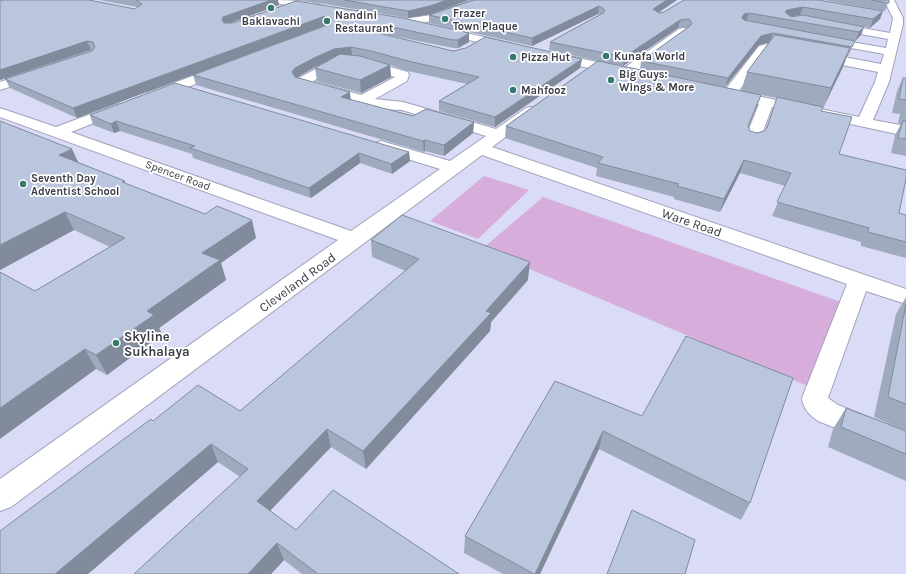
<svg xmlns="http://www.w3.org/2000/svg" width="906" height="574" viewBox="0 0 906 574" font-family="Karla,sans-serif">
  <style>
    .green { fill: #d6addb }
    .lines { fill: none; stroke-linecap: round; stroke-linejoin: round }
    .minor-casing { stroke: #a0a2bb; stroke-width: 2 }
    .minor { fill: #fff; fill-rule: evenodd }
    .wall { fill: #9faabf; fill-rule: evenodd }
    .shaded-wall { fill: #828b9b }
    .building { fill: #b9c6de; stroke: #828b9b }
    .poi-dot { fill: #347a70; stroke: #fff; stroke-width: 1.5 }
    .labels { text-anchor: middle; stroke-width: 3.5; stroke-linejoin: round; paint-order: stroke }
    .far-poi-label { font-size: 11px; font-weight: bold; fill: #3b3c46; stroke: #fff; text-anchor: start }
    .far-street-label { font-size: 11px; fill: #3b3c46; stroke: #fff }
    .street-label { font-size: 13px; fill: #3b3c46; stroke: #fff }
    .poi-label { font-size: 13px; font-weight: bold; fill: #3b3c46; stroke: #fff; text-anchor: start }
  </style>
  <rect width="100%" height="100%" fill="#dadcf7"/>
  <path class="green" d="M484 176 529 190 478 239 430 221Z
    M543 197 858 308 829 395 482 249Z"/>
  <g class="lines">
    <defs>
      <path id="minor" d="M270 0C281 0 318 0 325 8L320 11 275 3Z
        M474 0H488L486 2C473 7 408 33 399 22L404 19 431 15Z
        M884 0H894L903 18V24L889 82 873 120 906 126V136L772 107 759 142 753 144 747 142 745 139 759 104 724 97 722 94 759 46 770 43 881 64 884 54 823 43 819 42 817 40 819 38 823 37 886 48 888 39 834 29 829 26 834 23 890 33 893 18ZM770 51 878 72 875 82 859 117 738 92 767 52Z
        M440 27 514 44 516 46 514 48 510 50 436 32 434 30 436 28Z
        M683 28 687 29 689 31 687 33 631 75 626 76 551 60 547 59 545 56 547 53 551 52 624 68 679 29Z
        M345 58 369 61 408 72 409 75 407 81 375 99 403 102 496 129 526 108 531 107 536 108 538 111 536 114 492 147 906 289V304L866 291 828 398 838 405 906 432V456L818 421C810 415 803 409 802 398L847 284 482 155 11 507 0 511V479L338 240 0 117V108L56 127 115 105 120 104 125 105 127 108 125 111 71 132 351 231 440 169 375 149 373 146 375 143 381 141 450 161 486 136 402 110 382 109 297 85 295 82 297 79 334 59ZM341 65 361 67 395 77 361 95 313 81Z
        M223 65 227 66 229 69 227 72 159 98 154 99 149 98 147 95 149 92Z
        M35 70 40 71 41 74 40 77 0 90V82Z"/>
    </defs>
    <use href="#minor" class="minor-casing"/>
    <use href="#minor" class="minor"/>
  </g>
  <path class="wall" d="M99 0H278L279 5 230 23H233L296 1 469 42 458 48H453L383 34H382L453 51 582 59 580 68 495 127 439 111V101L467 84 408 71 390 65 391 77 361 93 317 81 315 68 327 61 315 67 297 77 351 100 413 116 474 122 473 133 444 156 425 151 424 152 196 85 193 75 327 25H326L77 118 10 88 5 79 92 50H91L0 80V1L135 9 137 7Z
    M301 0H469L431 14 408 18Z
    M474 0H677L658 12 659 13 664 12 684 0 883 11 880 19 870 28 800 15 790 16 791 17 864 27 861 35 855 41 746 21 855 41 848 56H847L843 67 823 108H822L821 111 839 154 899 213 906 215V258L861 246V242L772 216 785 186 740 173 720 212 674 199V197L596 176 597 168 505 138 506 126 598 61 549 50 550 42 600 15 598 14 532 46 429 23V15ZM678 28H687L641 61 640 70 623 66ZM769 42 747 72 741 91 725 87 759 45ZM761 95 777 98 766 128 764 131 757 133 750 131 748 127 757 106Z
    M824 0H889L885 11Z
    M903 78H906V156L891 153 895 135 901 124 898 123 900 114 892 113 897 91Z
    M90 115 409 152 410 161 392 174 360 163 311 198 193 158 192 154 120 131 114 133 93 125Z
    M0 121 78 162 127 184 256 238 221 263 226 280 159 328 162 334 107 375 96 369 35 291 110 247 74 230 0 270Z
    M371 240 528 280 491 322 490 331 366 469 331 447 270 511 296 530 459 574H302L284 560 271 574H134L240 477 218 462 88 574H0L153 421 240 411 406 271 372 257Z
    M906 297V431L874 417 896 314Z
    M555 381 750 503 741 520 599 449 540 574H503L464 553 465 536Z
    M846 408 906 431V481L828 447 833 429Z"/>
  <path class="shaded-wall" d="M271 0H278L279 5 225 25 222 20 223 17Z
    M447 0H469L431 14 408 18V11Z
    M667 0H677L652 17 653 9Z
    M599 6 598 14 532 46V38Z
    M803 7 800 15 785 18V12L787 10Z
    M883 11 880 19 870 28 873 19Z
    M749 13 746 21 740 26 742 18 744 14Z
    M325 16 326 25 77 118 73 108Z
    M680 20 678 28 623 66 624 57Z
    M383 25V34L378 35 375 30 377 27Z
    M864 27 861 35 855 41 859 32Z
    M469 33V42L458 48V40Z
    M773 33 770 42 759 45 725 87 728 78 761 36Z
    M87 41 91 50 0 80V70Z
    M351 47 352 56 335 58 315 67 296 78 294 81 292 72 295 68 314 58 334 49Z
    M850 48 843 67 823 108 831 88Z
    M582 59 580 68 495 127V117Z
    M390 65 391 77 361 93 360 80Z
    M350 92 351 102 341 97Z
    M761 95 757 106 744 138 748 126Z
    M116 121 120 131 114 133 111 124Z
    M474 122 473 133 444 156V145Z
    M425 140V151L424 152 423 141Z
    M72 149 80 166 59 155Z
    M409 152 410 161 392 174 391 164Z
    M359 153 360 163 311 198 309 188Z
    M744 160 740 173 720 212 724 199Z
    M65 212 74 230 0 270V245Z
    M252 220 256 238 221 263 226 280 159 328 162 334 107 375 96 355 147 311 202 253Z
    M530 262 528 280 491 322 490 331 366 469 363 451 486 311Z
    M85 349 96 369 0 439V408Z
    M327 429 331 447 263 518 257 501Z
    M603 431 599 449 540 574H535Z
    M211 444 218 462 88 574H55Z
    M277 543 284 560 271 574H248Z"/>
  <path class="building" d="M4 0H89L135 9 142 4 136 0H271L223 17 222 20 224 23H233L296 1 403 18 469 33 458 40H453L383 25 377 27 375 30 378 33 453 51 466 48 485 37 582 59 495 117 439 101 479 77 408 61 371 51 351 47 334 49 314 58 295 68 292 72 295 77 350 92 341 97 413 116 426 109 474 122 444 145 425 140 423 141 193 75 330 24 331 21 330 18 325 16 73 108 5 79 92 51 95 47 93 42 87 41 0 70V1Z
    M344 0H447L430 6 408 11Z
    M474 0H667L653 9 659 13 664 12 684 0H818L883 11 873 19 803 7 787 10 785 12 791 17 803 15 864 27 859 32 749 13 744 14 742 18 744 20 855 41 852 47 773 33 761 36 728 78 641 61 690 26 692 23 689 19 680 20 624 57 550 42 603 13 605 10 599 6 532 38 429 15Z
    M871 0H889V3Z
    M776 35 850 48 831 88 747 72 774 36Z
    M340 54 360 56 390 65 360 80 315 68Z
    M598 61 761 95 748 126 750 131 757 133 764 131 767 128 777 97 823 107 821 111 852 117 839 154 906 170V179L899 213 906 215V242L868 232 869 228 777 202 791 173 744 160 724 199 677 186 679 184 598 163 603 157 506 126Z
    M903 78H906V100L899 99Z
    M175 83 409 152 391 164 359 153 309 188 190 148 195 146 116 121 111 124 90 115Z
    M0 121 72 149 59 155 125 181 122 182 205 214 217 206 252 220 202 253 220 260 147 311 154 315 96 355 85 349 0 408V272L35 291 125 238 65 212 0 245Z
    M903 121H906V139L898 138Z
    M402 215 530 262 486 311 491 313 363 451 327 429 257 501 296 530 333 490 459 574H318L277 543 248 574H134L248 469 211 444 55 574H0V531L151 419 153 421 198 385 240 411 419 259 371 240Z
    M906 304V404L888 397Z
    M686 336 793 378 750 503 603 431 535 574H534L465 536 555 381 642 416Z
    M846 408 906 431V454L841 427Z
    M632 510 695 540 685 574H607Z"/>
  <g class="poi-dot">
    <circle cx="271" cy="8" r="4"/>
    <circle cx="445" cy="19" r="4"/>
    <circle cx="327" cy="21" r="4"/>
    <circle cx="606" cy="56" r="4"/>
    <circle cx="513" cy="57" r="4"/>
    <circle cx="611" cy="80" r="4"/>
    <circle cx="513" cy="90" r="4"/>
    <circle cx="23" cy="184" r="4"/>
    <circle cx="116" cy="343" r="4"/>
  </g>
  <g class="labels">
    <g class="far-poi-label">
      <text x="453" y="17">Frazer<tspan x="453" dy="13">Town Plaque</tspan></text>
      <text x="335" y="19">Nandini<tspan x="335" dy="13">Restaurant</tspan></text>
      <text x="271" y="25" text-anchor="middle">Baklavachi</text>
      <text x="614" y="60">Kunafa World</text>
      <text x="521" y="61">Pizza Hut</text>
      <text x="619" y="78">Big Guys:<tspan x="619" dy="13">Wings &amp; More</tspan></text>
      <text x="521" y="94">Mahfooz</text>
      <text x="31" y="182">Seventh Day<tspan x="31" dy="13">Adventist School</tspan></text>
    </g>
    <g class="far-street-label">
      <text transform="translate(178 175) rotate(20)" y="4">Spencer Road</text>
    </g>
    <g class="street-label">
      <text transform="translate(692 222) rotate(19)" y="5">Ware Road</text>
      <text transform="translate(297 282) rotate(-36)" y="5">Cleveland Road</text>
    </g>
    <g class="poi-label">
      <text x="124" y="341">Skyline<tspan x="124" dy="15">Sukhalaya</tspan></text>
    </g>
  </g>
</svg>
